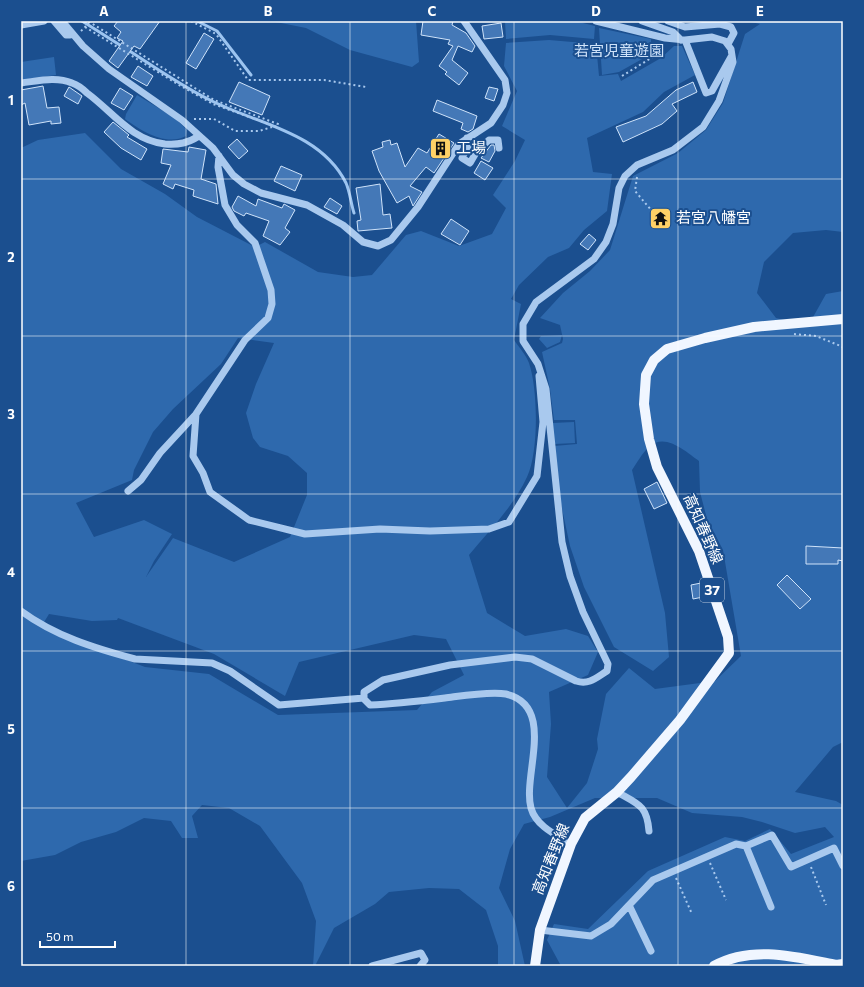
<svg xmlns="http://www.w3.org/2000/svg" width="864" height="987" viewBox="0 0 864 987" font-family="Commissioner,'Noto Sans JP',sans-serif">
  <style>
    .green { fill: #2e69ad; fill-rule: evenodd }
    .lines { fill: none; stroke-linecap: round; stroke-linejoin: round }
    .stream { stroke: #9cc4f0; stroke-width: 3 }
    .building { fill: #4478b7; stroke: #cfe3fa }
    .path { stroke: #a9c9ee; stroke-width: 2; stroke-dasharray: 2 3; stroke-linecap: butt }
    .minor { stroke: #a9c9ee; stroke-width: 7 }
    .major { stroke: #f0f6ff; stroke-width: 10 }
    .grid { fill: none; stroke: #fff; stroke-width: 1; stroke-opacity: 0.55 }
    .labels { text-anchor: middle; stroke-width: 4; stroke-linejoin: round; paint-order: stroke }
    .shield { fill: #1b4f8f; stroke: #bbcadd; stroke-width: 1 }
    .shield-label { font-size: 14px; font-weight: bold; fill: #fff }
    .park-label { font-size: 15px; fill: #cfe3fa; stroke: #1b4f8f }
    .poi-label { font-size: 15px; fill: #fff; stroke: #1b4f8f; text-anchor: start }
    .street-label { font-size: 15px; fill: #fff; stroke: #1b4f8f }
    .neatline { fill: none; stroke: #fff; stroke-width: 1.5 }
    .grid-label { font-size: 13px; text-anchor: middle; font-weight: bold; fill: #fff }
  </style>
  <rect width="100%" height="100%" fill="#1b4f8f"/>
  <path class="green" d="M271 21H416L419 62 412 67 350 50 306 28Z
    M505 21H575L595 26 594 39 550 35 506 39Z
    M747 21H843V232L826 230 793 233 764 262 757 293 776 318 808 326 826 294 843 291V742L833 747 795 792 836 801 843 805V966H561L547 940 554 924 588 929 648 871 725 837 745 841 770 829 791 854 834 837 825 827 795 833 762 822 742 817 692 813 657 798H595L550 817 524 824 510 849 499 888 515 921 525 966H498V946L486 910 459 889 429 888 389 892 375 904 334 928 315 966H313L316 921 302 883 260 826 229 808 202 805 192 816 198 838H182L171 821 144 818 116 832 81 842 55 855 21 861V148L38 140 85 133 121 169 165 194 197 217 255 247 265 242 318 272 353 277 372 275 406 235 421 231 459 246 492 234 506 208 493 195 515 161 525 140 502 126 517 91 504 66 506 43 549 40 596 44 599 76 618 74 621 81 661 58 674 46H682L695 75 664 92 643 112 587 138 593 172 612 174 607 211 584 230 569 248 548 257 519 285 511 299 521 304 514 340C519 347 526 355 529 363 538 389 539 452 527 477 513 507 489 531 469 555L487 613 525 636 566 629 588 636 598 652 588 675 549 692 551 724 547 777 567 808 587 783 598 749 597 739 606 694 629 668 655 689 715 681 741 656 723 550 707 519 700 492 699 461C686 452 665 432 649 447 642 453 637 463 632 470L665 613 669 657 653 671 614 647 584 587 570 546 561 504 554 446 577 444 575 420H554L550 389 542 352 562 343 563 339 560 325 540 318 563 293 590 271 610 250 633 176 678 153 706 130 723 103 745 34 760 24ZM238 338 274 343 256 384 246 413 253 438 260 447 288 456 307 473V495L290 537 234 562 173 538 146 577 154 561 172 534 144 520 94 537 76 503 132 480 134 470 153 432 173 409 221 364ZM49 614 92 621 117 620 118 618 214 654 285 696 299 662 414 635 446 639 464 675 432 692 417 710 278 715 209 674 145 667 41 627Z
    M599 28 651 39V54L619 72 602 75Z
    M54 57 56 75 21 80V62Z
    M137 95 175 118 187 130 186 136C166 147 140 130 125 119L126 114Z
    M562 335 560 342 547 348 539 339 541 336Z
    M574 422 575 443 554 444 552 423Z"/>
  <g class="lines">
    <path class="stream" d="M82 21 123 47
      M197 21 217 31 251 75
      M128 50C156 68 184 88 214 102 259 124 321 133 346 183 350 192 351 204 354 213"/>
  </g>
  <path class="building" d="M118 21H160L140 49 134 46 118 68 109 61 123 41 117 38 121 32 114 26Z
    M423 21H453L452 25 466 33 475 46 472 52 458 46 452 60 468 73 459 85 445 74 447 72 439 66 453 46 448 44 450 40 421 35Z
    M501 23 503 37 484 39 482 26Z
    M204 33 214 39 196 69 186 63Z
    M138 66 153 76 147 86 131 77Z
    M239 82 270 96 262 115 229 102Z
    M693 82 697 92 672 104 677 111 662 124 623 142 616 127 646 116 676 90Z
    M43 86 47 108 59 107 61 123 51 124V121L29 125 25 103 21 105V90Z
    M69 87 82 96 78 104 64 96Z
    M489 87 498 89 494 101 485 98Z
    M120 88 133 96 124 110 111 103Z
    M437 100 477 116 473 129 468 132 461 129 463 123 433 111Z
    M113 122 129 135 127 137 147 149 141 160 121 148 104 132Z
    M439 134 454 143 434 173 426 167 410 186 422 192 413 206 409 196 397 203 379 171 372 151 383 147 382 142 390 140 391 145 397 143 405 167 418 148 427 153Z
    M237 139 248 151 239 159 228 147Z
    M491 145H494L495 151 489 162 481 158Z
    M189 147 206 150 201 179 216 184 218 204 193 196 194 190 175 184 173 189 163 184 171 165 161 163 163 149 188 152Z
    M481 161 493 168 485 180 474 173Z
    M281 166 302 175 295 191 274 181Z
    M380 184 383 215 390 214 392 228 358 231 357 221 361 220 356 188Z
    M238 196 256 206 258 199 282 208 284 204 295 210 285 228 290 232 280 245 263 236 269 221 246 213 244 216 234 211 232 207Z
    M330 198 342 206 337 214 324 207Z
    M451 219 469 231 460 245 441 234Z
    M589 234 596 240 588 250 580 244Z
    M657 482 667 503 654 509 644 489Z
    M806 546 843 548V561L838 560V564H806Z
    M787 575 811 599 800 609 777 585Z
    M701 583 703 597 693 599 691 585Z"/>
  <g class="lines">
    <path class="path" d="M191 21 216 34 248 80H324L366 87
      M85 27 179 85 213 104 277 127 278 124 214 100 88 21
      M81 31 89 23
      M622 76 656 55 654 44
      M194 119H214L235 131H259L272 127
      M637 177 635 191 652 211
      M794 334 816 336 843 347
      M710 863 726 900
      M811 867 826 905
      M676 878 692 914"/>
    <path class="minor" d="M54 21 66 35H70
      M62 21 83 46 109 69 182 120 213 148 233 175 244 184 261 193 307 205 343 225 363 242 378 246 391 240 418 207 459 144 491 123 503 105 507 93 505 80 464 21
      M642 21 673 32 681 40
      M668 21 685 27 720 24 731 27 734 33 728 44
      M21 25 44 21
      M685 40 706 93 712 91 731 57
      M21 83C38 81 56 76 72 83 78 85 83 89 87 93 113 112 131 140 165 144 179 145 188 143 199 136
      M467 138 468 146 462 158 470 163 477 151 489 140H498L499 148
      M219 156 218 167 225 205 237 225 255 243 271 290 272 304 268 318 245 340 196 414 193 456 203 473 210 492 249 520 305 534 380 529 430 531 489 529 509 522 537 476 543 422 539 376
      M128 491 141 480 160 453 196 414
      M21 611C55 636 94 648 135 659L212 663 230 671 279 705 364 698
      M617 792C638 804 647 805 649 831
      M571 844C556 835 536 826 531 808 522 776 557 706 506 694 490 691 461 696 445 698 420 701 395 704 370 705L364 699V692L383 680 450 665 515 657 532 659 576 681C589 685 596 678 607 671L608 664 583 612 570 576 562 542 546 389 538 364 523 341V324L536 302 594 259 606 242 613 224 619 188 625 176 637 165 673 150 703 127 719 101 733 62 731 49 725 41 712 37 685 40 665 38 596 21
      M746 846 772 835 791 867 834 848 843 866
      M629 905 651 951
      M540 930 591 936 611 924 653 880 736 844 746 846 771 907
      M372 966 421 953 425 960 420 966"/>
    <path class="major" d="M535 966 540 930 571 844 585 818 617 792 631 777 680 720 729 653 728 637 699 551 657 467 649 439 644 404 646 375 654 360 667 349 705 338 754 327 843 319
      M714 966C752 945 796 957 836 965L843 964"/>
  </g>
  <path class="grid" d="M186 21V966M350 21V966M514 21V966M678 21V966M21 179H843M21 336H843M21 494H843M21 651H843M21 808H843"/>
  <defs>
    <symbol id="building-square" viewBox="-11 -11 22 22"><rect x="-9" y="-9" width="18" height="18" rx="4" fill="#ffd166" stroke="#1b4f8f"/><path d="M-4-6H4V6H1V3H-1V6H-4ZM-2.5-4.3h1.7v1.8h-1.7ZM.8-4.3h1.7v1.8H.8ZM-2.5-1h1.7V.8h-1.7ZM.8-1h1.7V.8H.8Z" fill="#111"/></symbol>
    <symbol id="temple-square" viewBox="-11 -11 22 22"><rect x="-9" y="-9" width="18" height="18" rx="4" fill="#ffd166" stroke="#1b4f8f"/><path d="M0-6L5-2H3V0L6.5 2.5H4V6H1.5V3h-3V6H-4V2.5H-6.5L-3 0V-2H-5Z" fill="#111"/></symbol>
  </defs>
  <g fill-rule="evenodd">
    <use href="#building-square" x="428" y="136" width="25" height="25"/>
    <use href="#temple-square" x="648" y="206" width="25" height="25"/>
  </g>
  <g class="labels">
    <rect class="shield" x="700" y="578" width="24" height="24" rx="3"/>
    <g class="shield-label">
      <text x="712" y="595">37</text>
    </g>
    <g class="park-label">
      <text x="619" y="56">若宮児童遊園</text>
    </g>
    <g class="poi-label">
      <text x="456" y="153">工場</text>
      <text x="676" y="223">若宮八幡宮</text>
    </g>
    <g class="street-label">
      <text transform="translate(703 529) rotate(66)" y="5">高知春野線</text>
      <text transform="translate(551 859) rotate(-68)" y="5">高知春野線</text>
    </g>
  </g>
  <rect width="864" height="987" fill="none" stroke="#1b4f8f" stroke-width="44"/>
  <path d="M40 941v6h75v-6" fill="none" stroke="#ffffff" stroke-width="2"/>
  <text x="46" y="941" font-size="12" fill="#ffffff" stroke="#1b4f8f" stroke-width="3" paint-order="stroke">50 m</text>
  <rect x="22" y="22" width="820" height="943" class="neatline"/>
  <g class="grid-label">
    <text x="104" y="16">A</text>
    <text x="268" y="16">B</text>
    <text x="432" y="16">C</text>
    <text x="596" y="16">D</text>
    <text x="760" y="16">E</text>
    <text x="11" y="105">1</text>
    <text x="11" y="262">2</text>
    <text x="11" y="419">3</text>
    <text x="11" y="577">4</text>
    <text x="11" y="734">5</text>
    <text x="11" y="891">6</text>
  </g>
</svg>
